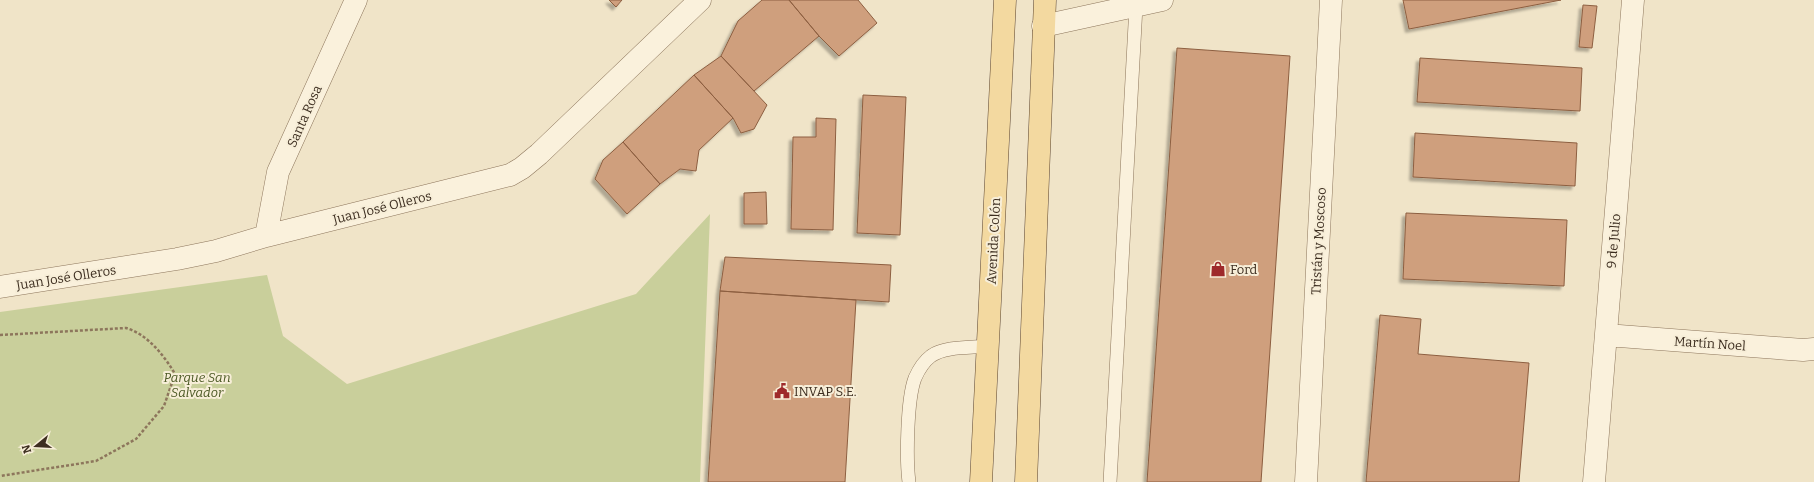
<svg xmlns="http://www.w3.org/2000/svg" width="1814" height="482" viewBox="0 0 1814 482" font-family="Bitter,serif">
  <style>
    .green { fill: #c9cf9b }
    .building { fill: #cf9f7d; stroke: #8d5f41; filter: url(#shadow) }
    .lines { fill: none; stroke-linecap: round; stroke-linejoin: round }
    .lane-casing { stroke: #8d765c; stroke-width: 14 }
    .street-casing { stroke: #8d765c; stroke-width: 23 }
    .primary-casing { stroke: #5b4430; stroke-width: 23 }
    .path { stroke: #8d765c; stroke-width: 2.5; stroke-dasharray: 3 2; stroke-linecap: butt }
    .lane { stroke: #faf1dc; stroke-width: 13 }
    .street { stroke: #faf1dc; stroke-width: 22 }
    .primary { stroke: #f3d9a0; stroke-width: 22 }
    .labels { text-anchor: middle; stroke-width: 4; stroke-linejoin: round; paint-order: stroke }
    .street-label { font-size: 13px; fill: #3d2e20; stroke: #f7eed8 }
    .poi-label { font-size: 13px; fill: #3d2e20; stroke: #f7eed8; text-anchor: start }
    .park-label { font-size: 13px; font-style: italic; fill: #4d5a26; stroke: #f7eed8 }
  </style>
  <defs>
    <filter id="shadow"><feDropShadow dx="-3.5" dy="3.5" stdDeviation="1" flood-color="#0004"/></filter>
  </defs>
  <rect width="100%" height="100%" fill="#f0e4c8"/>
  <path class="green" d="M710 214 700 482H0V312L267 275 283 336 347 384 636 294Z"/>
  <path class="building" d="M609 0H622L616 7Z
    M762 0H789L819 36 754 91 721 56 738 21Z
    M789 0H858L877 23 839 56 819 36Z
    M1403 0H1561L1409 29Z
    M1583 5 1597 6 1592 48 1579 47Z
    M1177 48 1290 56 1261 482H1147Z
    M721 56 767 105 754 129 741 133 733 118 694 75Z
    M1420 58 1582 68 1580 111 1417 102Z
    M694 75 733 118 699 150 696 171 680 169 660 184 623 142Z
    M863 95 906 97 900 235 857 233Z
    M816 118 836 119 833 230 791 229 793 137H816Z
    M1415 133 1577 143 1575 186 1413 177Z
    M623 142 660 184 627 214 595 179 603 160Z
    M766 192 767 224H744V193Z
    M1406 213 1567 220 1564 286 1403 279Z
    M725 257 891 265 889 302 720 291Z
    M720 291 856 300 845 482H708Z
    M1380 315 1421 319 1418 354 1529 363 1519 482H1366Z"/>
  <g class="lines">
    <defs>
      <path id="lane" d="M909 482C906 459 907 399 915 378 919 369 923 362 931 356 945 346 971 348 988 346
        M1110 482 1136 6"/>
      <path id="street" d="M1043 26 1162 0
        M266 236 278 172 356 0
        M0 287 177 259 216 251 266 236 510 175 522 168 539 154 700 0
        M1606 335 1803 350 1814 349
        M1306 482 1331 0
        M1594 482 1633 0"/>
      <path id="primary" d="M981 482 1005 0
        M1026 482 1045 0"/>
    </defs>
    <use href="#lane" class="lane-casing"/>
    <use href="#street" class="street-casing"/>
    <use href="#primary" class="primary-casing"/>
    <path class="path" d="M0 335 126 328C147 334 164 355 175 374L164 406 136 439 96 461 0 476"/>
    <use href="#lane" class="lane"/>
    <use href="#street" class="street"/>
    <use href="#primary" class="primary"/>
  </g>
  <defs>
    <symbol id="shop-bare" viewBox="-9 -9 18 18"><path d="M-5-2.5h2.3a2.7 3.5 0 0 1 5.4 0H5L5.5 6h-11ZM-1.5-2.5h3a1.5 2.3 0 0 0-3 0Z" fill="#9e2a2b" stroke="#f7eed8" stroke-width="2.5" paint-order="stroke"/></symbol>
    <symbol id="civic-bare" viewBox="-9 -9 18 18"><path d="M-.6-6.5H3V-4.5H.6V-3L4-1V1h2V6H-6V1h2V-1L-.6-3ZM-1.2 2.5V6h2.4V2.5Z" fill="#9e2a2b" stroke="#f7eed8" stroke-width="2.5" paint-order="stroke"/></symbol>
  </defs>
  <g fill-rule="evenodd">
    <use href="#shop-bare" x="1207" y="258" width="22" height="22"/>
    <use href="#civic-bare" x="771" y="380" width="22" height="22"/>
  </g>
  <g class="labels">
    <g class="street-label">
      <text transform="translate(304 116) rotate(-66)" y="5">Santa Rosa</text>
      <text transform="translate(382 207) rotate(-14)" y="5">Juan José Olleros</text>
      <text transform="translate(993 241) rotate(-87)" y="5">Avenida Colón</text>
      <text transform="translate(1318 241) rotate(-87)" y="5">Tristán y Moscoso</text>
      <text transform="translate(1613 241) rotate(-85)" y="5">9 de Julio</text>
      <text transform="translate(66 277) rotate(-9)" y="5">Juan José Olleros</text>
      <text transform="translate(1710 343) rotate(4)" y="5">Martín Noel</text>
    </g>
    <g class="poi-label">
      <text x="1230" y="274">Ford</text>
      <text x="794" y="396">INVAP S.E.</text>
    </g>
    <g class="park-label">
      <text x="197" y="382">Parque San<tspan x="197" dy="15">Salvador</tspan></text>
    </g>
  </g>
  <g transform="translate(36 446) rotate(252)" stroke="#f7eed8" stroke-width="3" paint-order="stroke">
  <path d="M0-3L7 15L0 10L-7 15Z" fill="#3d2e20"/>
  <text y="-6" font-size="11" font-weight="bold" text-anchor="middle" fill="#3d2e20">N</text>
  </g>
</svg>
